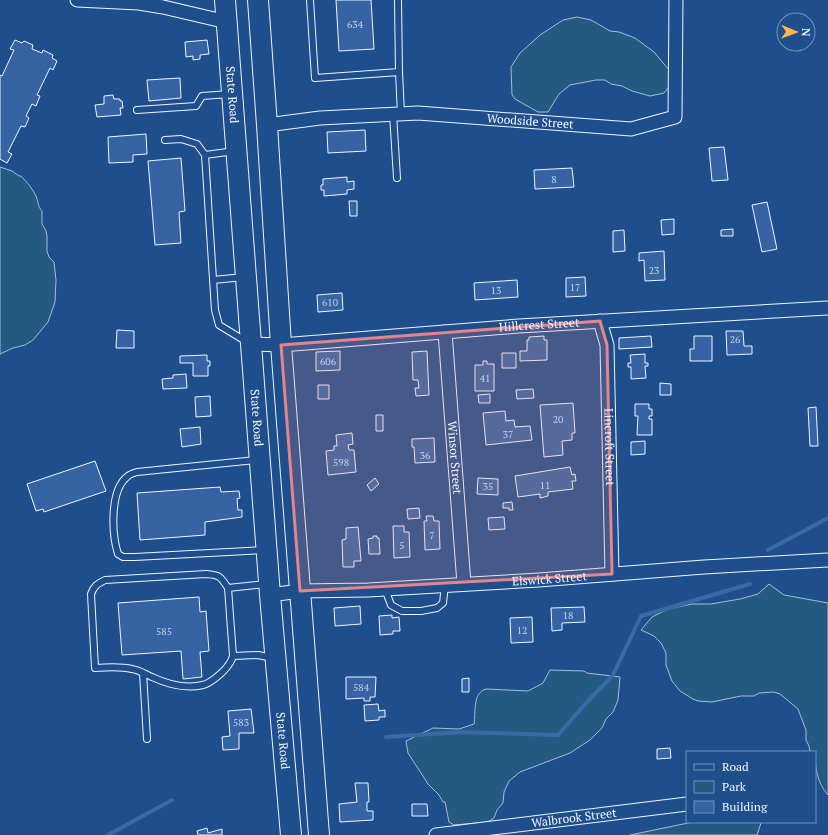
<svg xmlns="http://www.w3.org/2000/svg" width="828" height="835" viewBox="0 0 828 835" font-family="'PT Serif',serif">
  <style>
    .green { fill: #245a82; stroke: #a8bbd7 }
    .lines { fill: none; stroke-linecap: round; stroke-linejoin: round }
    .stream { stroke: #3b69a3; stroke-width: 4 }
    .building { fill: #3563a3; stroke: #f2f6ff }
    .service-casing { stroke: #f2f6ff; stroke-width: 8 }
    .minor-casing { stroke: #f2f6ff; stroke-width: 15 }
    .primary-casing { stroke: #f2f6ff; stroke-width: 22 }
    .service { stroke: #1f4e8c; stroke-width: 6 }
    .minor { stroke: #1f4e8c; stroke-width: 13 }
    .primary { stroke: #1f4e8c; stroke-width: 20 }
    .marked { fill: #e38589; fill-opacity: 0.2; stroke: #e38589; stroke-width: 3; stroke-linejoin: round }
    .labels { text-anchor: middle; stroke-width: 3; stroke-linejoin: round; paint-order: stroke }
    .number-label { font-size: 10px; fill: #c3d1e8 }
    .street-label { font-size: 12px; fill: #f2f6ff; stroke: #1f4e8c }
  </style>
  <rect width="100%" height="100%" fill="#1f4e8c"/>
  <path class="green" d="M577 17 591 20 610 31 619 32 635 38 654 52 669 70 670 84 668 88 664 93 650 96 632 91 622 86 611 84 605 80H596L570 85 559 94 548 112H538L515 99 512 95 511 67 520 53 540 35 563 20Z
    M0 167 12 171 19 176H21C27 182 32 188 36 196 38 201 38 207 42 211V224L46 231 47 236V251L49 257 54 262 56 280 55 302 48 322 33 340 25 345 13 348 0 354Z
    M769 584 784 595 828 603V795C817 783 815 767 815 752H810L809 746 806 740V730L798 709 780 694 774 692 759 693 754 696H741L712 702 698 701 693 699 680 691 672 681 666 665V653L661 643 654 636 641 630 652 617 668 609 692 604H711L740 599 758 594Z
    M550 670 584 671 587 673 620 677 618 700 613 712 606 719 602 728 590 740 570 753 520 772 509 781 504 792 503 803 497 810 494 818 488 822 454 825 449 822 445 802H443L439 795 428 784 408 753 406 741 433 728 459 729 474 724C476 713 472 693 486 689L528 691 543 683Z
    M693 822H761V823L757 835H630Z"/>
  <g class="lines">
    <path class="stream" d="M768 550 828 518
      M386 737 462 732 558 735 586 703 613 675 641 616 750 584
      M108 835 172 800"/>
  </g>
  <path class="building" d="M336 0H371L374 49 339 51Z
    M15 40 22 43 24 41 33 45 32 49 42 53 43 50 53 55 52 58 57 61 53 70 50 68 37 95 40 96 36 106 32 104 26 116 29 118 25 127 21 126 8 152 12 154 7 163 0 159V75L2 76 14 50 10 49Z
    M207 40 209 54 200 55V59L193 60V56L186 57 185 42Z
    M180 78 181 98 149 101 147 80Z
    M113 95 114 99H120V101H122L123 108H120L121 115 97 117 95 105 104 104V96Z
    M365 130 366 151 328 153 327 132Z
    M146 134 147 154 133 155V162L109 163 108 137Z
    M724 147 728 180 712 181 709 148Z
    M181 158 185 211 179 212 181 243 155 245 148 161Z
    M572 168 574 187 535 189 534 170Z
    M347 177V182L354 181V189L347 190V194L324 196V190H321V185H323V179Z
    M349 201H357V216H350Z
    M767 202 777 249 762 252 752 205Z
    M674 219V234L662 235 661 220Z
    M733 229V236H721V230Z
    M624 230 625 251 613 252V231Z
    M664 251 665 280 645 281 644 260 639 261V253Z
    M585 277 586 296 566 297V278Z
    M517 280 518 297 475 300 474 283Z
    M342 293 343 310 318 312 317 295Z
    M117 330 134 331V348H116Z
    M726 331H743L744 346H752V354L727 355Z
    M544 336V340H547V360L520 361V351H527V340H529V337Z
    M651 336 652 347 619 349V338Z
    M694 336H712V361H690V349H694Z
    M340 351V370L316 371V352Z
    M427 351 429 395 416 396 415 388H419L418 380H413L412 352Z
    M502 353H516V368H502Z
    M645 354V363H648V366H645L646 378 631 379V367H628V363H631L630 355Z
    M207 355V361H210V366H208V376H193V363H180V356Z
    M483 361H487V364H494V391H475V365H483Z
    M186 374 187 388 163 389 162 379 173 378V375Z
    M660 383 671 384V395H660Z
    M318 385H329V399H318Z
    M533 389 534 398 517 399 516 390Z
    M490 394V403H479L478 395Z
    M210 396 211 416 196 417 195 397Z
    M573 403 575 433H572V440L562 441 563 455 544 457 540 405Z
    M635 404H649V409H652V416H649V419H652V435H637L638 416H635Z
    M816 407 818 446H810L808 408Z
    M505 411 506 421 514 420 515 427 530 426 532 440 486 445 483 413Z
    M376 415H383V431H376Z
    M200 427 201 444 182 447 180 429Z
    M352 433 353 444 348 445 349 450H354L356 472 328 475 326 451 334 450V446H337L336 435Z
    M434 438 435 462 415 463 414 447H412V439Z
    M645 441V454L631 455V442Z
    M95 461 106 491 44 512 43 509 36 511 27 484Z
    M570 467 572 475 575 474 576 481H572L573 489 548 492V496L540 498V494L518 497 515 476Z
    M375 478 379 484 371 491 367 485Z
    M478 478 498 479V495L477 494Z
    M220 487 221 492 239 491 240 498 237 499 238 510H242V517L205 522V535L140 540 137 493Z
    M512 502 513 510H509V508H503V503Z
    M419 508 420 518 408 519 407 509Z
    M426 516H433L434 521H439L440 549 425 550 424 521H427Z
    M504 517 505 529 489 530 488 518Z
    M393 526H404V532H409L410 557 394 558Z
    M358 527 361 561H354V567H343L342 540 346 539V528Z
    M373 536H377V538H379L380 554H369L368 539 373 538Z
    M199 597 200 612 206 611 209 651 200 652 202 677 183 679 181 651 122 655 118 603Z
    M360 606 361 624 335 626 334 608Z
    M584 607 585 622 562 623V630L552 631 551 608Z
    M392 615V618L399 617 400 631H393V634L380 635 379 616Z
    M532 617 533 642 511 643 510 618Z
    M346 677H376L375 697H370V701H364V698L346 699Z
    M469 678V692H462V679Z
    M378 704 379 711 385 710V717H379V720L365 721 364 705Z
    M251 709 254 733H239V749L223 750 222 737 230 736 228 711Z
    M670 748 671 758 657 759V749Z
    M355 783H368L369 802H367V811H373V820L340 822 339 804 357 802Z
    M412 804H427L428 816H412Z
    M207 828 208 833 222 829V835H198L197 831Z"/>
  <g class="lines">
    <defs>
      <path id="service" d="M310 0 315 78 399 72 401 114
        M398 0 399 72
        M137 110 196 106 202 96 230 94
        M393 114 397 178
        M165 140 181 139 197 144 205 155
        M235 151 205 155 215 310 219 325 247 342
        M213 280 244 277
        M256 460 137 472C134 473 130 474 128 476 109 490 112 535 118 554L123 557H135L263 550
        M228 588 233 656C232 659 231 662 229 664 225 671 211 683 203 685 186 689 167 684 152 677 145 674 139 670 132 669 120 666 107 667 95 668L91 594C94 586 97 584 105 580L206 574C220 575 220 576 228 588L266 584
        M385 589 391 605 402 611H421L437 608 443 603 445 585
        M233 656 258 655 273 658
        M143 673 147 739"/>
      <g id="minor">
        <path d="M77 0 139 3 163 7 227 22"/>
        <path id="s1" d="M267 125 320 118 418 113 631 129 675 117 676 0"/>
        <path id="s2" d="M600 321 607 345 612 574"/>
        <path id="s3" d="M445 332 464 584"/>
        <path id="s4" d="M251 344 281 345 519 326 828 308"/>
        <path id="s5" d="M270 595 300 591 368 590 539 580 704 567 828 560"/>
        <path id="s6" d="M436 835 687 804"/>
      </g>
      <g id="primary">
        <path id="s7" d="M225 0 270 595 291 835"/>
        <path d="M258 0 267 125 281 345 319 835"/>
      </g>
    </defs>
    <use href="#service" class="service-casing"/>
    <use href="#minor" class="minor-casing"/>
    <use href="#primary" class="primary-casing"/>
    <use href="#service" class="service"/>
    <use href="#minor" class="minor"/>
    <use href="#primary" class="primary"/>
  </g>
  <path class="marked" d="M600 321 607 345 612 574 300 591 281 345Z"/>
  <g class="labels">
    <g class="number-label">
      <text x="355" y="28">634</text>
      <text x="554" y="183">8</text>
      <text x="654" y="274">23</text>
      <text x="575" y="291">17</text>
      <text x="496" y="294">13</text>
      <text x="330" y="306">610</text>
      <text x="735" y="343">26</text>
      <text x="328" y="365">606</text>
      <text x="485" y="382">41</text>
      <text x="558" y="423">20</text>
      <text x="508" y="438">37</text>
      <text x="425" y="459">36</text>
      <text x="341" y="466">598</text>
      <text x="545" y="489">11</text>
      <text x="488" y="490">35</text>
      <text x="432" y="539">7</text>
      <text x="402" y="549">5</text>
      <text x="568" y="619">18</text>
      <text x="522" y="634">12</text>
      <text x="164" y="635">585</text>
      <text x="361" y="691">584</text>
      <text x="241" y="726">583</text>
    </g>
    <g class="street-label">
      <text dy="4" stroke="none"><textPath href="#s7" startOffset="95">State Road</textPath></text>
      <text dy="4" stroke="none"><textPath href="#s1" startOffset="264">Woodside Street</textPath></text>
      <text dy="4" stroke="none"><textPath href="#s4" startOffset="289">Hillcrest Street</textPath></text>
      <text dy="4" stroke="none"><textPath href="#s7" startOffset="419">State Road</textPath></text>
      <text dy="4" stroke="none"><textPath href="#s2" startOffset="127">Lincroft Street</textPath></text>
      <text dy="4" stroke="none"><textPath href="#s3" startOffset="126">Winsor Street</textPath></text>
      <text dy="4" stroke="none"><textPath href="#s5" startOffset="280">Elswick Street</textPath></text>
      <text dy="4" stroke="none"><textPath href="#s7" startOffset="743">State Road</textPath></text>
      <text dy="4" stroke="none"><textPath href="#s6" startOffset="139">Walbrook Street</textPath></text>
    </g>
  </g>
  <rect x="686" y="751" width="130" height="72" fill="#1f4e8c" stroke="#7391ba"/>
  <rect x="694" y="764" width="20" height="6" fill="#1f4e8c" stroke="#7391ba"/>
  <text x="722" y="771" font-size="12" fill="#f2f6ff">Road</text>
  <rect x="694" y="781" width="20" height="12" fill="#245a82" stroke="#7391ba"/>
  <text x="722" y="791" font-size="12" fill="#f2f6ff">Park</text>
  <rect x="694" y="801" width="20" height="12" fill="#3563a3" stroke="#7391ba"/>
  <text x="722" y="811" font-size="12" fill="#f2f6ff">Building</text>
  <g transform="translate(796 32) rotate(91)"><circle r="19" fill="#1f4e8c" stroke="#7391ba"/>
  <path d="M0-3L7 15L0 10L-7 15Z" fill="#ffb74d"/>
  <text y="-6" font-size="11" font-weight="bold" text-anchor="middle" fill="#f2f6ff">N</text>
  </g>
</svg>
